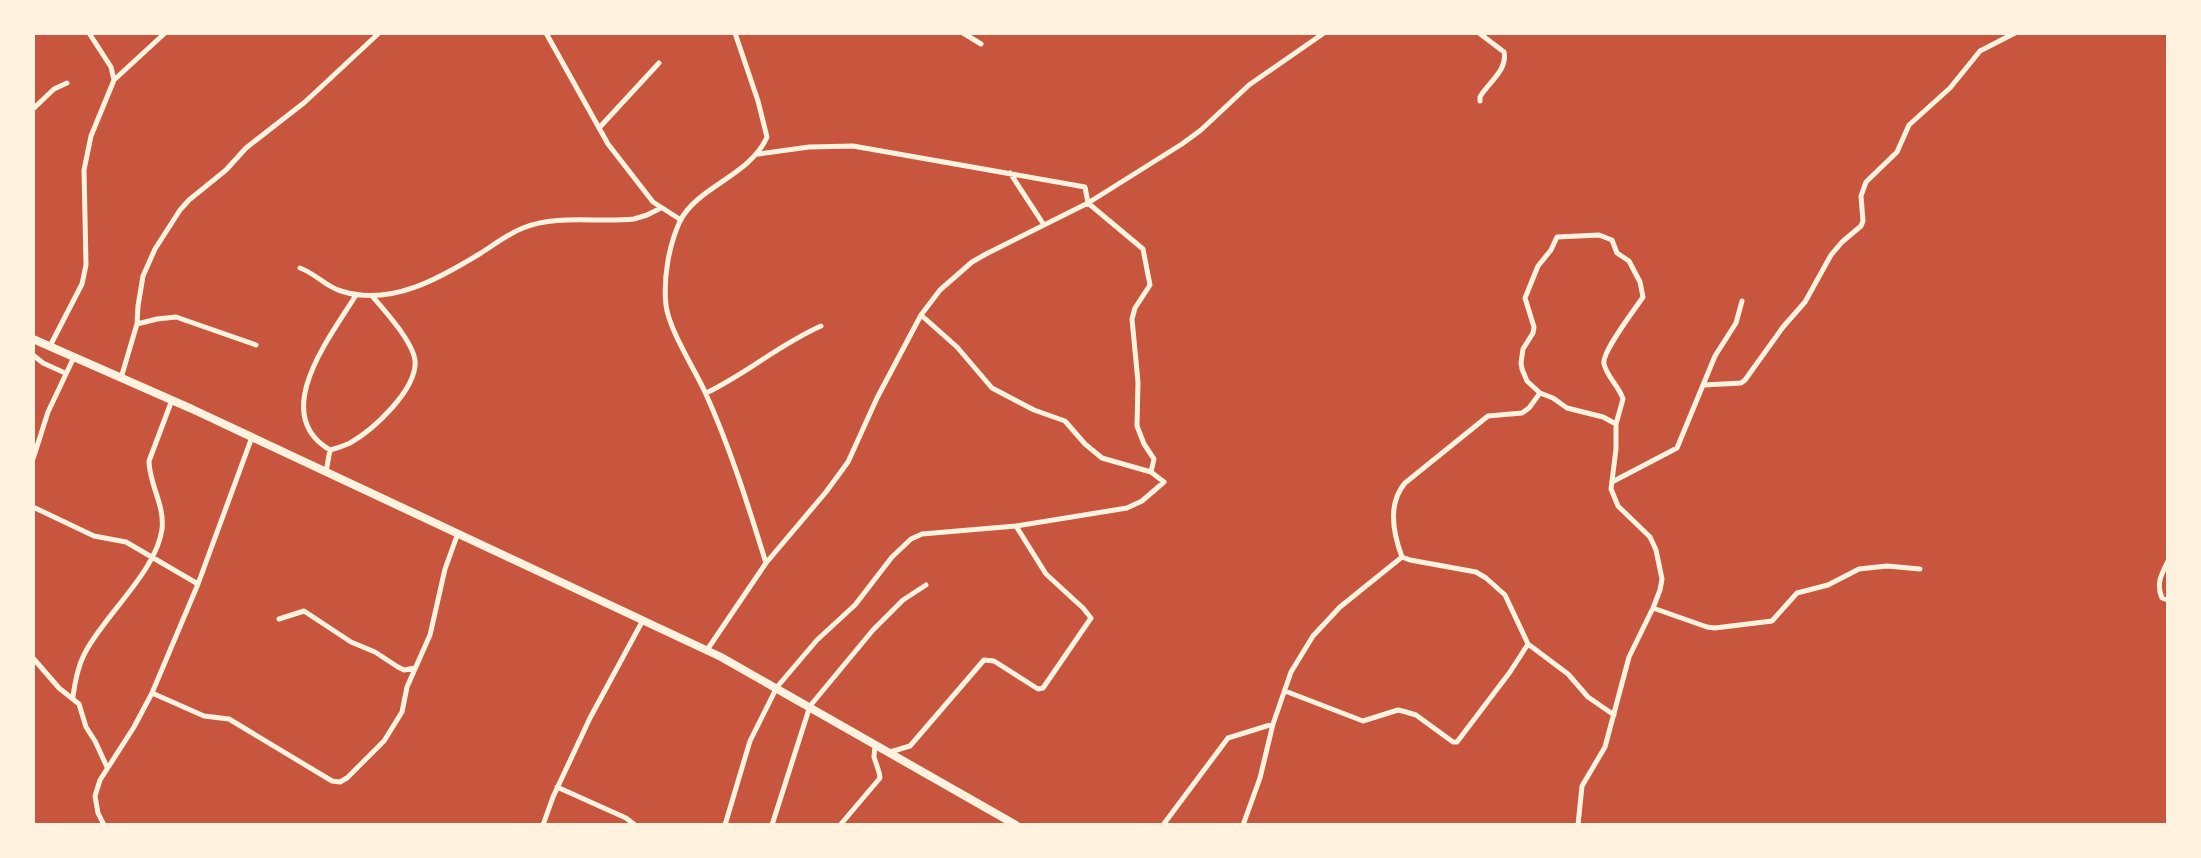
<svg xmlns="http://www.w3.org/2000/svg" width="2201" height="858" viewBox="0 0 2201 858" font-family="Spectral,serif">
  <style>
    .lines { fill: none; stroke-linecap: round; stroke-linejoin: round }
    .minor { stroke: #fff3e0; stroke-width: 5 }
    .primary { stroke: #fff3e0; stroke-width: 8 }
  </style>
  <rect width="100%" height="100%" fill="#c8553d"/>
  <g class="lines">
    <path class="minor" d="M89 33 111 67 114 80
      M546 33 608 144 653 202 681 220
      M735 33 758 101 767 137C750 176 698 186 680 221 669 245 663 278 666 305 669 330 694 368 705 392 730 447 748 505 766 563
      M963 33 981 44
      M1479 33 1504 52C1508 70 1488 83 1480 97V101
      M33 109 54 89 67 83
      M599 128 659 63
      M759 154 809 147 853 146 1085 187 1088 203 1143 249 1150 285 1135 308 1132 319 1138 382 1137 426 1144 444 1154 459 1151 472
      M1010 173 1044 225
      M300 268C315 273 326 287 341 291 391 307 440 278 481 253 495 244 508 234 523 228 557 214 598 223 634 219L647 215 661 208
      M137 324 157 319 176 317 256 345
      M50 346 82 284 86 265 84 170 91 136 114 80 165 33
      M33 355 43 363 65 373
      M121 378 137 324 138 306 143 276 155 249 180 210 189 200 226 170 246 148 305 102 379 33
      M1704 385 1741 383 1745 380 1783 327 1805 302 1831 255 1842 242 1861 226 1863 221 1861 196 1866 182 1897 152 1909 125 1950 88 1980 51 2015 33
      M706 393C746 374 780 344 821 326
      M1540 393 1529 408 1522 413 1488 416 1405 483C1387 504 1393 533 1402 557L1410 560 1476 572 1486 578 1505 595 1528 644 1568 674 1588 697 1614 715
      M330 450C337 448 344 446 350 443 373 430 418 389 415 360 412 341 386 312 373 297
      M33 459 48 412 74 357
      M326 472 330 450C268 414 331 336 356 295
      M1612 482 1677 448 1715 356 1736 323 1742 301
      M33 507 94 536 126 542 198 584
      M2168 561C2161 575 2156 584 2162 598L2168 600
      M1653 608 1707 627 1715 628 1772 621 1797 593 1828 585 1859 569 1887 566 1920 569
      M279 619 304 611 351 642 375 652 398 667 404 670 415 668
      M707 650 766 563 826 492 848 462 877 398 921 315 940 290 972 262 986 254 1088 203 1182 144 1201 130 1249 85 1324 33
      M33 658 59 688 79 704 86 727 95 741 107 767
      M1285 691 1363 721 1398 710 1406 712 1416 715 1453 742H1457L1510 672 1528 644
      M152 693 204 716 229 719 332 781 340 782 347 778 384 741 402 712 407 687 430 635 445 569 458 533
      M73 697C75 681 78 665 86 651 105 615 157 570 162 529 165 505 149 484 149 461L172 400
      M890 752 910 746 984 660 994 661 1038 689 1043 688 1091 618 1083 608 1046 574 1016 526
      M557 787 626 818 635 825
      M841 824 880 778 879 772 874 757 875 744
      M104 825 98 813 95 796 100 780 134 727 152 693 198 584 252 437
      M543 825 553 797 590 718 643 620
      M725 825 750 741 777 687 817 640 855 605 892 557 911 539 922 534 1016 526 1127 508 1142 501 1164 482 1151 472 1102 458 1085 444 1065 421 1034 410 992 388 957 347 921 315
      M772 825 810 706 873 630 903 600 926 585
      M1163 825 1228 738 1273 724
      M1243 825 1260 778 1273 724 1291 672 1313 636 1340 607 1402 557
      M1578 825 1582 786 1605 747 1629 657 1653 608 1660 590 1662 579 1656 550 1650 537 1618 506 1611 489 1616 449V424L1623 399C1619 386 1607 377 1604 364 1601 353 1635 309 1643 297L1640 282 1629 261 1617 253 1612 240 1599 235 1557 237 1551 250 1538 266 1525 298 1534 327 1533 333 1523 349 1521 363 1522 369 1527 381 1540 393 1553 398 1567 408 1603 417 1616 424"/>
    <path class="primary" d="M33 339 192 409 721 657 1016 825"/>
  </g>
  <rect width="2201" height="858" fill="none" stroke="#fff3e0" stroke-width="70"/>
</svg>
